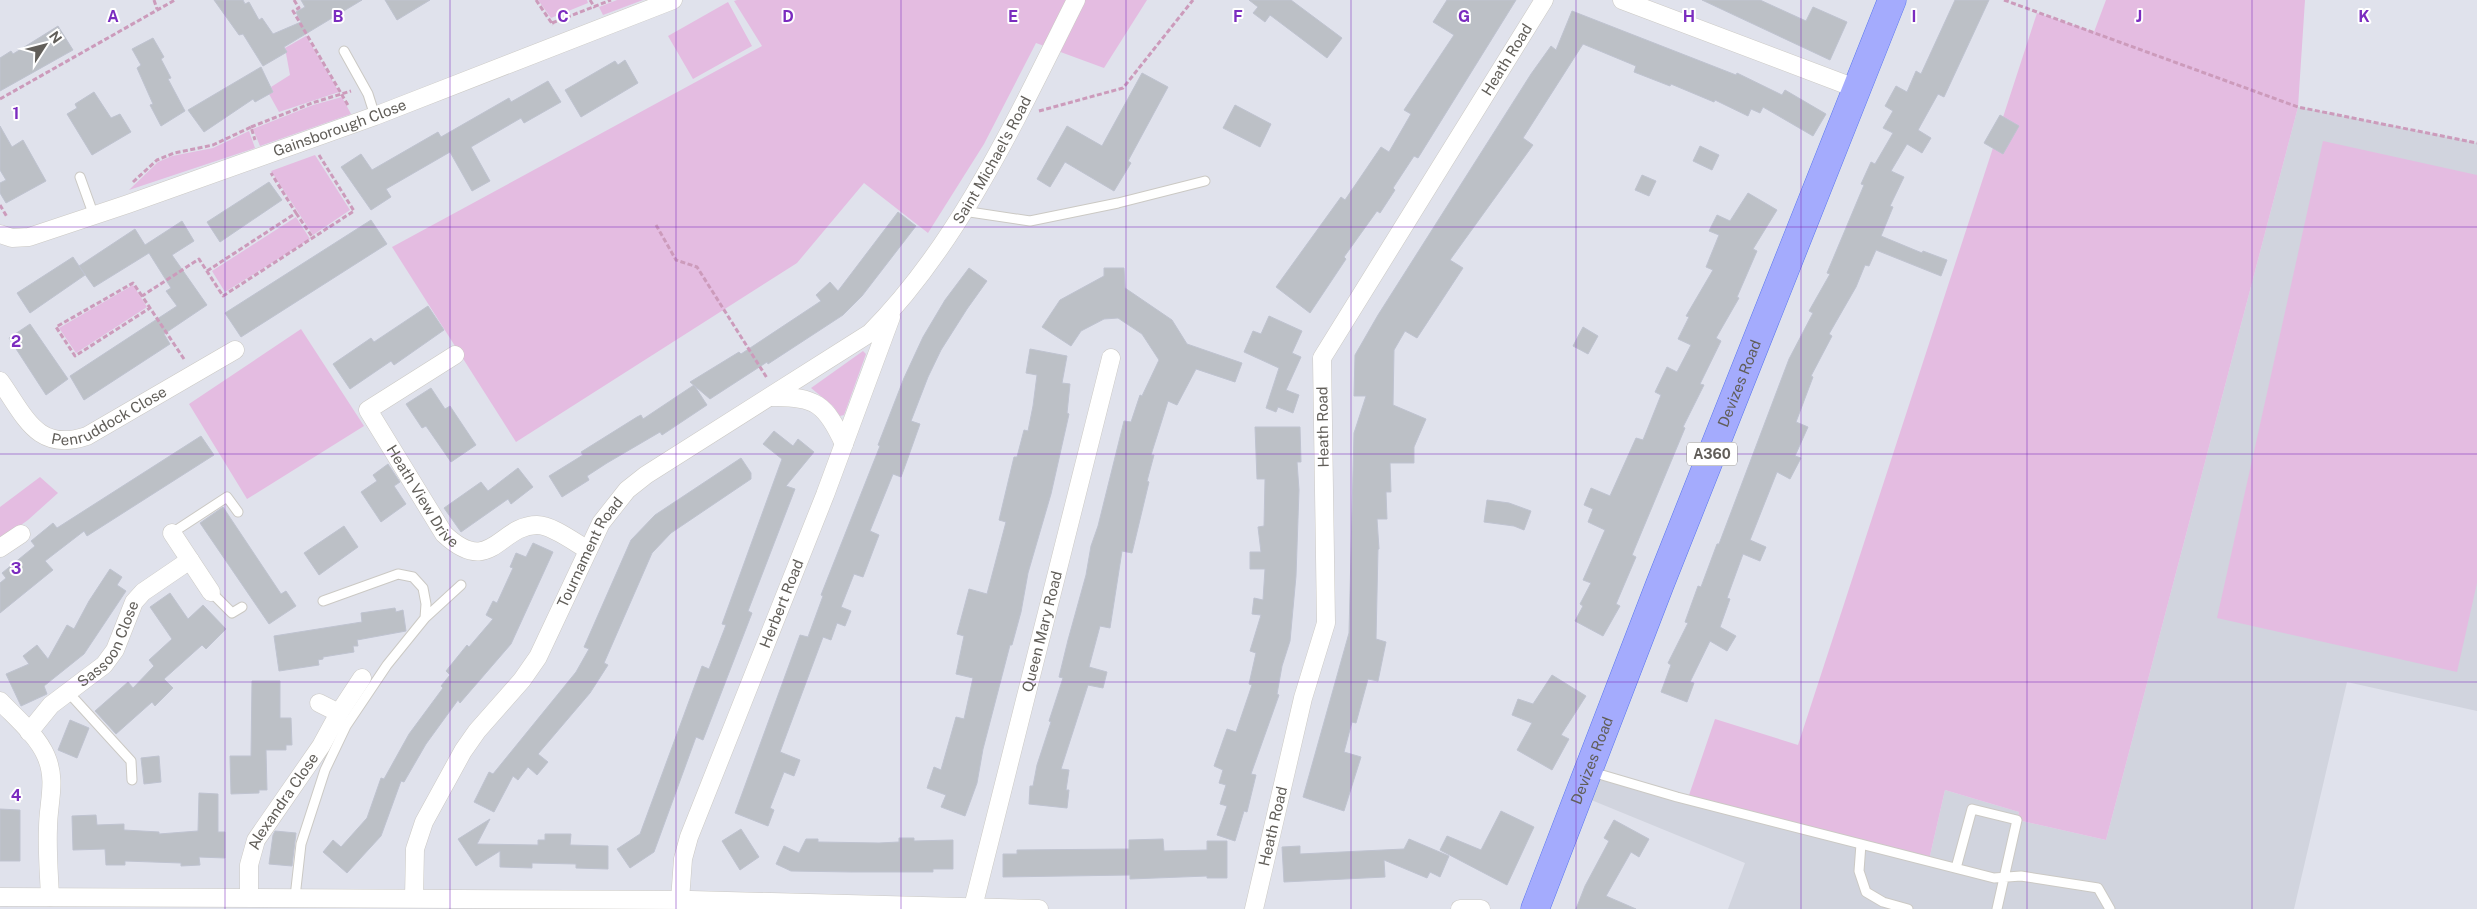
<svg xmlns="http://www.w3.org/2000/svg" width="2477" height="909" viewBox="0 0 2477 909" font-family="'Public Sans',sans-serif">
  <style>
    .education { fill: #d1d4de }
    .green { fill: #e4bce1 }
    .building { fill: #bcc0c6; stroke: #bfc3d0 }
    .lines { fill: none; stroke-linecap: round; stroke-linejoin: round }
    .lane-casing { stroke: #cbc9c4; stroke-width: 11 }
    .street-casing { stroke: #cbc9c4; stroke-width: 19 }
    .primary-casing { stroke: #5775ee; stroke-width: 29 }
    .path { stroke: #cc9bbb; stroke-width: 3; stroke-dasharray: 5 2.5; stroke-linecap: butt }
    .lane { stroke: #fff; stroke-width: 9 }
    .street { stroke: #fff; stroke-width: 18 }
    .primary { stroke: #a4abfd; stroke-width: 28 }
    .grid { fill: none; stroke: #7b2cbf; stroke-width: 1; stroke-opacity: 0.55 }
    .labels { text-anchor: middle; stroke-width: 4; stroke-linejoin: round; paint-order: stroke }
    .shield { fill: #fff; stroke: #908e8b; stroke-width: 1 }
    .shield-label { font-size: 14px; font-weight: bold; fill: #615e59 }
    .street-label { font-size: 15px; fill: #615e59; stroke: #fff }
    .grid-label { font-size: 16px; text-anchor: middle; font-weight: bold; fill: #7b2cbf; stroke: #fff; stroke-width: 4; stroke-linejoin: round; paint-order: stroke }
  </style>
  <rect width="100%" height="100%" fill="#e0e2ec"/>
  <path class="education" d="M2298 107 2477 143V711L2347 682 2294 909H1728L1745 863 1579 795 1588 771 1929 860 1945 790 2019 812 2017 820 2106 840Z"/>
  <path class="green" d="M538 0H587L588 3 551 18Z
    M617 0H643L603 15 599 7Z
    M737 0H1147L1104 68 1036 43 984 144 928 233 864 183 797 263 516 442 392 247 762 46 734 1Z
    M2106 0H2305L2298 107 2106 840 2017 820 2019 812 1945 790 1929 860 1687 801 1715 719 1798 745 2037 13 2094 32Z
    M728 2 752 46 693 79 668 36Z
    M306 36 339 92 279 112 269 94 273 92 271 87 290 75 285 48Z
    M342 97 351 114 260 146 253 129 313 105Z
    M249 131 255 148 129 190 158 162 172 156 213 148Z
    M2323 141 2477 175V583L2457 672 2217 618Z
    M315 155 350 210 313 235 271 171Z
    M296 217 310 239 225 292 212 271Z
    M133 285 147 307 76 353 59 328Z
    M301 329 364 426 247 499 189 404Z
    M863 351 866 354 844 415 840 416 833 406 811 388Z
    M40 477 58 493 28 520 0 540V507Z"/>
  <path class="building" d="M214 0H243L245 4 249 2 259 20 262 18 273 34 301 22 296 12 305 7 301 0H362L284 47 287 52 263 66 243 34 239 35Z
    M385 0H430L397 20Z
    M1249 0H1291L1342 38 1327 58 1270 15 1265 22 1253 13 1258 7Z
    M1447 0H1516L1418 158 1414 156 1393 188 1395 190 1380 213 1377 211 1344 257 1346 259 1310 313 1276 287 1341 197 1345 200 1381 147 1389 152 1411 114 1404 110 1454 35 1433 22Z
    M1702 0H1760L1806 21 1813 7 1847 22 1830 60Z
    M1955 0H1989L1944 97 1938 94 1918 130 1931 138 1922 153 1907 144 1891 171 1904 177 1890 206 1893 207 1881 236 1922 253 1923 251 1947 260 1941 276 1876 250 1869 266 1865 265 1856 287 1829 334 1832 336 1811 376 1813 377 1796 422 1808 427 1795 456 1801 458 1790 479 1777 472 1750 540 1766 547 1760 561 1743 554 1727 598 1730 599 1720 627 1736 636 1727 651 1710 641 1690 682 1694 683 1687 702 1661 692 1671 665 1668 663 1688 623 1685 622 1698 586 1701 587 1717 544H1719L1789 359 1813 313 1809 311 1830 274 1827 273 1864 185 1861 184 1871 162 1875 164 1893 133 1883 128 1893 111 1885 106 1896 86 1907 92 1916 71 1921 74Z
    M1572 11 1736 75 1737 73 1782 95 1785 90 1826 114 1813 136 1763 107 1760 113 1751 109 1748 116 1715 100 1714 102 1671 84 1670 86 1634 72 1636 66 1583 44 1523 138 1533 145 1450 260 1463 268 1417 338 1405 331 1394 350 1393 405 1426 419 1414 447V463H1390L1391 492H1386L1387 519H1377L1379 549H1378L1376 639 1386 642 1378 681 1368 679 1356 723 1352 722 1344 752 1361 757 1344 811 1303 797 1349 633 1354 433 1366 396H1354L1355 355 1378 315 1531 74 1551 46 1556 50Z
    M58 26 73 50 0 91V58L11 51 13 54Z
    M153 38 164 57 161 59 171 78 168 79 185 111 161 126 150 105 153 104 137 68 141 65 132 49Z
    M625 60 638 83 581 117 565 90 615 61 618 65Z
    M261 67 273 92 255 102 253 99 204 132 188 110Z
    M1142 73 1168 87 1128 161 1131 163 1114 191 1065 162 1050 187 1037 179 1067 126 1102 146Z
    M548 81 561 102 524 123 521 118 471 147 490 181 472 191 450 152 386 189 391 197 371 210 341 167 361 154 372 170 438 132 441 137 509 98 511 102Z
    M94 92 111 118 120 114 131 132 92 155 67 114 77 108 75 104Z
    M1235 105 1271 124 1260 147 1223 128Z
    M2000 115 2019 126 2003 154 1984 143Z
    M0 126 12 147 23 140 46 181 6 203 0 193V183L6 180 0 170Z
    M1700 146 1719 155 1712 170 1693 161Z
    M1642 175 1656 181 1649 196 1635 190Z
    M269 182 282 200 220 242 207 222Z
    M1748 193 1777 210 1753 249 1757 251 1737 297 1739 298 1716 338 1721 341 1700 384 1704 385 1683 427 1685 428 1632 555 1636 557 1616 604 1620 606 1603 636 1575 621 1583 606 1580 604 1591 583 1583 580 1605 530 1588 522 1593 509 1584 505 1591 488 1610 496 1636 438 1643 440 1661 395 1655 392 1667 367 1677 372 1691 345 1678 339 1689 317 1686 316 1713 270 1706 267 1719 235 1709 231 1717 215 1730 221Z
    M898 212 916 226 862 296 843 315 768 364 767 362 710 399 690 382 739 352 741 354 821 301 816 295 830 282 838 291Z
    M371 220 387 244 241 337 225 313Z
    M182 221 194 241 172 255 207 305 164 334 170 344 84 400 70 376 177 306 166 291 171 288 149 253 94 287 79 266 135 229 145 245Z
    M73 257 85 275 30 313 17 293Z
    M969 268 987 281 967 309 941 350 928 377 911 421 920 424 904 469 901 477 893 474 870 531 879 535 863 577 854 574 841 607 851 611 845 626 837 623 831 640 823 637 780 752 800 760 794 776 784 772 770 808 774 810 768 826 735 813 800 635 808 637 823 596 821 595 872 466 880 446 878 445 904 378 923 337 945 300Z
    M1104 268H1124L1125 288 1172 320 1187 344 1242 363 1235 382 1196 369 1177 405 1168 401 1151 455H1154L1147 481 1149 482 1132 553 1122 551 1110 628 1100 626 1089 667 1107 672 1103 688 1088 685 1061 769 1069 770 1066 790H1069L1067 808 1029 804 1030 786H1033L1037 765 1051 722 1049 721 1063 678 1059 677 1068 640 1086 575 1091 546 1098 526 1124 421 1131 422 1140 395 1142 396 1159 360 1142 334 1118 318 1104 319 1081 331 1071 346 1042 327 1060 300 1104 276Z
    M428 306 444 330 394 365 391 361 350 389 333 364 371 338 374 342Z
    M1269 316 1302 331 1292 353 1301 357 1286 390 1299 395 1293 413 1278 407 1276 412 1266 408 1279 368 1244 352 1253 331 1261 334Z
    M30 324 68 379 46 395 9 338Z
    M1583 327 1598 336 1588 354 1573 346Z
    M1030 349 1067 356 1062 383 1070 384 1067 413 1069 414 1051 494 1028 573 1021 612 1012 645H1010L983 749 977 783 965 816 941 807 946 795 927 788 934 767 941 770 956 717 964 719 973 678 956 674 964 636 957 634 969 589 987 594 1006 522 999 520 1014 457H1017L1024 430 1028 431 1033 406 1037 375 1026 373Z
    M694 385 707 405 662 435 660 432 607 463 587 476 589 480 562 497 549 476 583 455 581 452 637 417 641 415 643 419Z
    M431 388 445 409 450 406 476 445 451 462 426 426 422 428 406 404Z
    M1255 427H1300L1301 462H1297L1299 490 1296 576 1290 641 1282 666 1277 694 1279 695 1251 774 1256 775 1247 812 1244 811 1235 841 1217 835 1227 806 1220 804 1226 785 1219 783 1223 770 1214 766 1227 729 1236 732 1252 685 1249 684 1256 653 1250 651 1261 615 1252 614 1254 598 1263 600 1265 569H1250V552H1261L1258 527 1264 526 1265 479H1257Z
    M774 431 793 446 798 439 814 452 786 486 795 489 748 611 752 613 703 740 696 737 654 852 630 868 617 849 640 834 702 666 709 669 726 625 722 624 782 459 763 444Z
    M201 436 214 455 87 536 84 531 45 561 53 570 0 613V583L6 578 2 573 35 546 31 541 53 523 57 528Z
    M741 458 751 473V479L671 533 652 553 604 663 608 665 590 693 538 754 548 762 537 775 528 767 518 780 513 776 494 812 474 802 489 772 493 774 576 672 589 649 584 647 631 540 655 515Z
    M388 464 400 482 394 486 406 504 381 522 361 492 377 481 373 475Z
    M518 468 533 487 511 504 508 499 461 532 444 508 481 482 488 491Z
    M1487 500 1509 503 1531 511 1524 530 1514 526 1484 522Z
    M223 507 281 594 286 591 296 606 269 624 200 523Z
    M344 526 358 547 319 575 304 553Z
    M533 543 553 552 511 644 460 703 458 700 426 744 404 782 401 781 381 836 347 873 323 852 333 840 341 847 367 818 381 778 384 779 409 734 443 688 441 686 450 675 446 671 467 645 469 647 493 619 486 615 493 601 497 603 513 568 510 567 516 553 526 557Z
    M110 569 122 577 117 585 126 591 84 654 44 686 47 694 21 706 6 674 29 664 23 656 37 645 48 659 67 625 74 629 89 601Z
    M170 593 188 619 203 605 226 629 206 649 202 645 164 679 173 688 155 706 152 702 116 734 95 711 128 682 133 688 154 666 149 660 172 639 150 607Z
    M395 608 396 612 403 610 406 631 357 640 358 646H353L354 652 323 657V659L318 660 319 665 279 671 274 636 362 622 361 613Z
    M1552 675 1586 696 1561 735 1569 739 1552 770 1517 750 1532 723 1512 715 1518 699 1533 704Z
    M252 681H280V718H291L292 745H286V750H266L267 790H259V793L231 794 230 756H251Z
    M70 720 89 728 77 758 58 750Z
    M159 756 161 782 144 784 141 758Z
    M199 793 218 794V832H225V858L199 857 200 865 181 866V863L125 861V865H106L105 849 73 850 72 816 96 815 97 825 124 824V830L159 832V834L198 831Z
    M0 809 20 810V861H0Z
    M1501 811 1534 827 1507 885 1440 850 1447 836 1481 850Z
    M490 819 477 844 538 845V840H545V834H571L570 845 608 846V869L576 868V864L532 863V868L500 867V851L476 866 458 839Z
    M1614 820 1649 839 1639 857 1631 852 1606 896 1636 909H1576L1585 886 1609 841 1604 838Z
    M741 829 759 857 740 870 722 841Z
    M275 831 296 833 292 866 269 864 273 835Z
    M899 838H914V841L953 840V869H933V872H852L791 871 776 864 784 846 799 853 806 839H818V842L879 843 899 842Z
    M1163 839 1164 851 1207 850V841H1227V878H1207V876L1130 879V875L1003 877V854H1017V850L1129 849V840Z
    M1409 839 1449 856 1440 877 1430 872 1427 878 1384 860 1385 877 1284 882 1282 847 1300 846V854L1404 849Z"/>
  <g class="lines">
    <defs>
      <path id="lane" d="M344 51 368 94 375 116
        M80 177 94 216
        M963 211 1030 221 1118 203 1205 181
        M172 533 227 497 238 512
        M211 592 232 613 242 607
        M425 618 461 585
        M68 692 131 761 132 780
        M1592 772 1677 797 1994 878 2021 876 2098 888 2110 909
        M1861 844 1859 871 1866 892 1883 902 1908 909
        M1956 868 1972 809 2017 820 1997 909
        M295 897 301 844 325 770 346 726 387 665 425 618 426 604 423 588 413 577 398 574 323 601"/>
      <g id="street">
        <path d="M1622 0 1855 88"/>
        <path id="s1" d="M0 234 12 238 29 237 128 204 375 116 673 0"/>
        <path id="s2" d="M455 355 368 410 444 534C491 578 499 525 537 525 552 525 574 542 588 550"/>
        <path id="s3" d="M0 381C25 416 37 453 87 436L235 350"/>
        <path d="M772 397C815 396 826 404 844 444"/>
        <path d="M172 533 211 592"/>
        <path d="M0 548 21 534"/>
        <path d="M0 701C15 717 37 735 46 756 57 781 48 803 48 828 47 851 49 874 50 897"/>
        <path d="M319 703 339 713"/>
        <path id="s4" d="M29 732 51 705 104 665 115 650 134 602 143 592 190 560"/>
        <path d="M0 897 691 900 1039 909"/>
        <path id="s5" d="M249 897V865L256 840 321 746 339 713 362 678"/>
        <path id="s6" d="M414 898 415 849 424 822 463 751 477 731 522 680 538 657 601 523 627 490 646 475 870 333C960 243 1019 113 1076 0"/>
        <path id="s7" d="M680 900 683 859 689 837 825 495 891 317"/>
        <path id="s8" d="M973 907 1111 358"/>
        <path id="s9" d="M1254 909 1303 698 1326 623 1322 358 1544 0"/>
        <path d="M1460 909H1481"/>
      </g>
      <g id="primary">
        <path id="s10" d="M1535 909 1660 584 1892 0"/>
      </g>
    </defs>
    <use href="#lane" class="lane-casing"/>
    <use href="#street" class="street-casing"/>
    <use href="#primary" class="primary-casing"/>
    <path class="path" d="M154 0 157 9
      M294 0 299 8 293 11 349 107
      M536 0 553 25
      M590 0 595 8
      M2004 0 2298 107 2477 143
      M552 23 611 0
      M0 99 175 0
      M1039 111 1123 88 1193 0
      M251 127 312 103 351 91
      M133 182 157 160 174 153 213 145 251 127 255 140
      M0 205 7 217
      M296 213 313 238
      M656 225 676 260 697 267 767 378
      M207 271 296 213 271 173
      M142 296 133 283 56 327 75 356 150 308
      M184 359 142 296 199 259 223 296 354 211 319 155"/>
    <use href="#lane" class="lane"/>
    <use href="#street" class="street"/>
    <use href="#primary" class="primary"/>
  </g>
  <path class="grid" d="M225 0V909M450 0V909M676 0V909M901 0V909M1126 0V909M1351 0V909M1576 0V909M1801 0V909M2027 0V909M2252 0V909M0 227H2477M0 454H2477M0 682H2477"/>
  <g class="labels">
    <rect class="shield" x="1687" y="442.5" width="50" height="23" rx="4"/>
    <g class="shield-label">
      <text x="1712" y="459">A360</text>
    </g>
    <g class="street-label">
      <text dy="5" stroke="none"><textPath href="#s9" startOffset="911">Heath Road</textPath></text>
      <text dy="5" stroke="none"><textPath href="#s1" startOffset="359">Gainsborough Close</textPath></text>
      <text dy="5" stroke="none"><textPath href="#s6" startOffset="971">Saint Michael's Road</textPath></text>
      <text dy="5" stroke="none"><textPath href="#s10" startOffset="564">Devizes Road</textPath></text>
      <text dy="5" stroke="none"><textPath href="#s3" startOffset="142">Penruddock Close</textPath></text>
      <text transform="translate(1323 427) rotate(-91)" y="5">Heath Road</text>
      <text dy="5" stroke="none"><textPath href="#s2" startOffset="205">Heath View Drive</textPath></text>
      <text dy="5" stroke="none"><textPath href="#s6" startOffset="396">Tournament Road</textPath></text>
      <text dy="5" stroke="none"><textPath href="#s7" startOffset="315">Herbert Road</textPath></text>
      <text dy="5" stroke="none"><textPath href="#s8" startOffset="284">Queen Mary Road</textPath></text>
      <text dy="5" stroke="none"><textPath href="#s4" startOffset="121">Sassoon Close</textPath></text>
      <text dy="5" stroke="none"><textPath href="#s10" startOffset="159">Devizes Road</textPath></text>
      <text dy="5" stroke="none"><textPath href="#s5" startOffset="105">Alexandra Close</textPath></text>
      <text dy="5" stroke="none"><textPath href="#s9" startOffset="85">Heath Road</textPath></text>
    </g>
  </g>
  <g class="grid-label">
    <text x="113" y="22">A</text>
    <text x="338" y="22">B</text>
    <text x="563" y="22">C</text>
    <text x="788" y="22">D</text>
    <text x="1013" y="22">E</text>
    <text x="1238" y="22">F</text>
    <text x="1464" y="22">G</text>
    <text x="1689" y="22">H</text>
    <text x="1914" y="22">I</text>
    <text x="2139" y="22">J</text>
    <text x="2364" y="22">K</text>
    <text x="16" y="119">1</text>
    <text x="16" y="347">2</text>
    <text x="16" y="574">3</text>
    <text x="16" y="801">4</text>
  </g>
  <g transform="translate(45 45) rotate(54)" stroke="#ffffff" stroke-width="4" paint-order="stroke">
  <path d="M0-4L9 19L0 12L-9 19Z" fill="#615e59"/>
  <text y="-8" font-size="14" font-weight="bold" text-anchor="middle" fill="#615e59">N</text>
  </g>
</svg>
